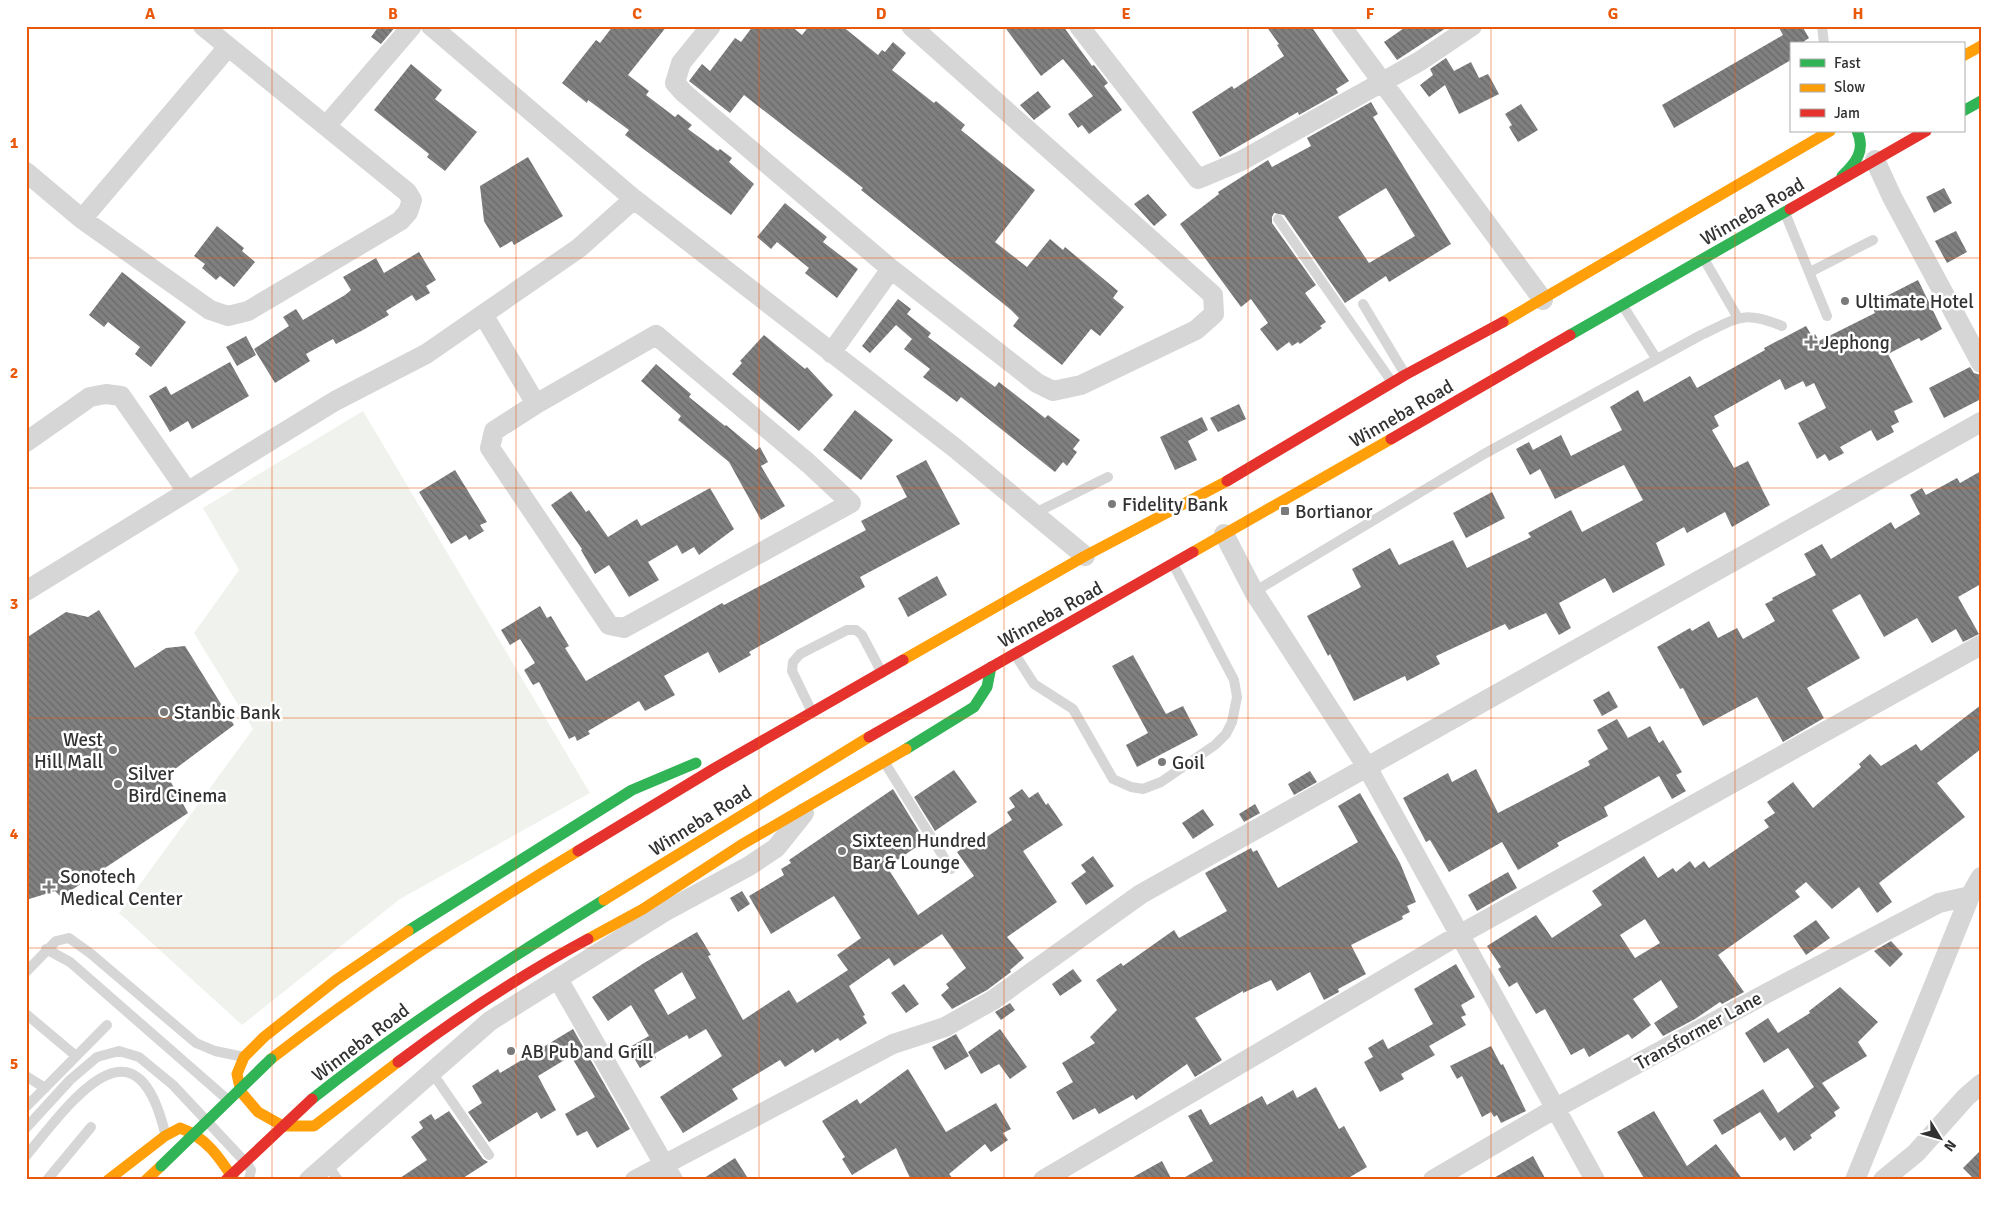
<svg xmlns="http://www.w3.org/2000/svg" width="2007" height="1206" viewBox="0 0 2007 1206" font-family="Signika,sans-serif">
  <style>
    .grass { fill: #f0f3ed }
    .building { fill: url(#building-back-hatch); fill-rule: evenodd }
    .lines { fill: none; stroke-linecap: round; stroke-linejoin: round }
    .lane { stroke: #d6d6d6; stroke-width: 10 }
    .street { stroke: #d6d6d6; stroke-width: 20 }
    .fast { stroke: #30b455; stroke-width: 11 }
    .slow { stroke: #ff9f0a; stroke-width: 11 }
    .jam { stroke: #e5322d; stroke-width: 11 }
    .fast-bridge { stroke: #30b455; stroke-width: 11 }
    .jam-bridge { stroke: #e5322d; stroke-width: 11 }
    .grid { fill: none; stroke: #e8590c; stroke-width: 1; stroke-opacity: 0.55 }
    .poi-dot { fill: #7a7a7a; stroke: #fff; stroke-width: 2 }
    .labels { text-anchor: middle; stroke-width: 5; stroke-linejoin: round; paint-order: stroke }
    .street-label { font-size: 19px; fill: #323232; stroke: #fff }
    .poi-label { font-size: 19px; fill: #323232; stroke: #fff; text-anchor: start }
    .neatline { fill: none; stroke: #e8590c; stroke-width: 2 }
    .grid-label { font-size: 16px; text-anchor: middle; font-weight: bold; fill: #e8590c }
  </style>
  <defs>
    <pattern id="building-back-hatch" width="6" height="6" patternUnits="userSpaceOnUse" patternTransform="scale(1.25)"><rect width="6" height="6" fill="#808080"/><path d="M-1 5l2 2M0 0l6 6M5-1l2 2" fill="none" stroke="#696969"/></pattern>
  </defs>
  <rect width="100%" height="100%" fill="#fff"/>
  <path class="grass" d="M363 411 590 793 400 899 242 1025 119 913 253 729 194 633 239 570 203 508Z"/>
  <path class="building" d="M379 26H396L381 44 371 37Z
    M613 26H667L628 75 649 91 646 95 675 117 678 114 692 125 688 129 718 151 720 149 732 158 729 162 754 184 731 215 625 135 629 130 588 100 587 103 562 83 596 40 600 43Z
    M753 26H791L802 35 809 26H842L878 55 882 50 885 52 893 42 906 53 892 70 934 103 936 101 965 125 961 130 1035 190 995 242 1027 267 1050 239 1063 250 1065 247 1118 291 1113 298 1124 307 1100 336 1091 329 1062 365 1013 326 1019 318 1010 309 861 190 863 188 744 95 730 113 689 81 702 64 710 71 735 38 741 42Z
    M1004 26H1063L1092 66 1094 65 1108 83 1104 86 1122 110 1089 134 1082 125 1078 128 1068 114 1093 96 1063 59 1041 76Z
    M1266 26H1311L1349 81 1336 89 1338 93 1299 115 1298 112 1220 157 1192 112 1232 86 1234 89 1284 56 1277 45 1279 44Z
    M1407 26H1449L1397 60 1384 42Z
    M1778 26H1802L1809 38 1800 44H1791V60L1674 128 1662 105 1783 35Z
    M1446 58 1454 71 1471 62 1479 78 1488 74 1499 94 1459 114 1445 85 1429 97 1420 85 1433 75 1430 69Z
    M411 64 442 90 435 99 477 132 445 171 427 157 429 154 374 110Z
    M1038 91 1051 107 1034 120 1020 105Z
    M1371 102 1378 114 1373 117 1451 244 1389 282 1386 276 1345 303 1284 215 1274 213 1272 217V223L1316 285 1305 293 1326 322 1320 326 1322 328 1300 344 1298 342 1292 346 1289 342 1277 351 1260 329 1268 323 1251 299 1241 307 1180 224 1219 194 1218 192 1268 160 1272 167 1311 146 1307 138ZM1386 188 1415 236 1369 263 1338 217Z
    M1521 104 1538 130 1518 142 1509 127 1512 125 1505 114Z
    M528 157 563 216 514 245 512 241 500 248 484 221 480 186Z
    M1944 188 1952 203 1934 213 1926 197Z
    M1148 194 1167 215 1154 226 1134 204Z
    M785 203 827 237 823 242 858 269 837 298 805 273 809 268 777 242 771 249 757 237Z
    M217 226 244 248 242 251 255 262 234 287 220 276 216 280 202 268 205 264 194 256Z
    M1956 231 1967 252 1947 263 1935 241Z
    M419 252 436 280 426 286 430 293 416 301 412 295 386 311 389 315 363 330 336 344 333 339 306 354 310 361 275 383 254 349 289 326 283 317 296 309 303 320 345 295 351 290 343 277 376 258 384 273Z
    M122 272 186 322 151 367 135 354 140 347 108 322 104 327 89 315Z
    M1918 280 1942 329 1921 341 1919 338 1888 354 1913 402 1894 411 1899 422 1891 426 1894 432 1877 441 1871 430 1840 447 1844 453 1829 461 1825 454 1817 459 1798 423 1826 408 1814 383 1806 387 1803 381 1785 390 1780 379 1714 416 1719 426 1712 430 1734 468 1748 461 1770 505 1732 527 1725 512 1687 533 1684 527 1656 543 1665 565 1613 593 1605 578 1559 603 1571 628 1559 635 1546 613 1509 630 1505 624 1436 656 1440 664 1407 681 1405 676 1354 701 1330 654 1328 656 1307 616 1361 587 1352 569 1390 548 1399 565 1453 540 1467 568 1531 537 1528 533 1571 510 1582 532 1643 500 1624 465 1555 499 1540 469 1530 475 1516 449 1529 442 1533 450 1561 435 1571 456 1622 430 1610 407 1638 390 1644 402 1690 376 1697 388 1765 350 1764 348 1806 326 1812 336 1815 334 1819 341 1875 313 1871 304Z
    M898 299 911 309 907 314 931 333 928 337 995 387 999 382 1045 418 1048 415 1080 440 1073 449 1077 452 1067 466 1063 462 1055 472 961 397 957 402 923 377 930 369 904 349 912 339 896 325 870 353 862 346Z
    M764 335 805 369 807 367 833 395 799 431 732 374 742 363 740 361Z
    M246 336 256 355 237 366 226 347Z
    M230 362 249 396 192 429 188 421 170 432 149 396 166 386 171 395Z
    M656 364 691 394 689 397 725 426 726 425 756 450 760 447 768 462 761 466 785 506 761 520 729 462 678 420 681 416 641 381Z
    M1970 367 1974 373 1981 375V399L1944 418 1929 388Z
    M1239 404 1246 419 1218 432 1210 418Z
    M855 410 893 440 861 480 823 450Z
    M1202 417 1208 430 1188 441 1197 460 1175 470 1160 437Z
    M926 460 960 524 860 577 865 587 749 652 751 655 719 673 708 652 664 676 675 695 645 711 639 701 588 731 590 734 577 741 575 736 569 739 539 682 533 685 524 670 535 663 520 639 510 645 501 630 540 606 547 618 551 616 569 646 565 648 586 681 722 603 724 605 866 530 861 521 907 497 896 476Z
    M455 470 487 522 480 525 484 531 469 540 466 535 451 544 419 492Z
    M1981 471V584L1958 597 1979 634 1963 642 1956 629 1932 643 1917 618 1884 637 1860 594 1832 610 1860 658 1807 688 1824 718 1783 742 1757 697 1703 726 1683 688 1680 689 1657 647 1690 628 1692 631 1709 621 1718 638 1737 628 1743 639 1775 621 1765 604 1773 600 1772 598 1816 575 1804 554 1822 544 1831 559 1891 522 1895 529 1920 514 1910 495 1922 488 1926 495 1957 478 1960 483Z
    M710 488 734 529 699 555 694 547 682 554 677 545 648 562 659 580 629 597 609 565 595 574 581 550 582 549 551 505 571 491 586 512 589 510 608 537 637 519 641 526Z
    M1492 492 1505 518 1466 538 1453 513Z
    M937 576 947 595 908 617 898 598Z
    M99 610 135 668 166 648 185 646 234 725 167 775 188 813 61 897 55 891 26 900V638L66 612 88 617Z
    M1133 655 1166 714 1183 706 1198 735 1137 767 1126 745 1148 733 1112 666Z
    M1609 691 1618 707 1602 716 1593 700Z
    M1981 705V749L1937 783 1965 817 1879 883 1892 902 1877 913 1859 887 1832 909 1806 882 1795 891 1800 897 1718 955 1744 992 1722 1004 1720 1002 1695 1019 1663 1036 1654 1023 1678 1007 1661 980 1633 999 1651 1025 1632 1039 1628 1034 1589 1057 1584 1048 1571 1055 1545 1009 1536 1014 1517 982 1509 987 1498 969 1501 967 1487 946 1536 915 1552 938 1602 905 1592 891 1644 856 1658 878 1673 868 1676 872 1690 861 1695 868 1704 861 1709 868 1769 827 1764 820 1775 813 1767 802 1793 782 1813 808 1861 767 1859 764 1870 754 1881 766 1916 744 1921 751ZM1645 919 1660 943 1635 958 1620 935Z
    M1617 719 1628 738 1650 726 1659 743 1663 740 1682 772 1676 775 1686 791 1672 799 1659 776 1604 807 1608 816 1557 843 1559 846 1518 870 1502 842 1449 872 1430 840 1426 842 1403 798 1448 773 1452 782 1476 769 1498 813 1590 765 1588 761 1608 749 1597 730Z
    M954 770 977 802 935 831 914 797Z
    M1310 771 1317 782 1294 795 1288 784Z
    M893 789 925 841 887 867 918 915 974 876 957 852 983 834 985 838 1012 820 1007 812 1015 807 1009 798 1022 789 1029 798 1038 792 1046 805 1048 803 1063 825 1023 851 1057 902 1007 937 1024 958 1010 970 1011 972 987 990 952 1009 941 995 949 988 946 984 966 968 942 934 894 966 889 958 849 986 865 1015 863 1016 867 1023 840 1041 838 1038 815 1053 813 1049 785 1067 780 1060 732 1089 738 1099 683 1133 660 1097 722 1056 706 1029 689 1039 687 1035 654 1054 656 1058 640 1068 628 1048 649 1036 631 1005 608 1021 592 997 644 963 697 932 711 955 708 956 743 1020 789 990 797 1003 848 970 837 955 861 938 834 896 771 934 749 896 784 875 781 869 791 863 789 860ZM682 972 696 998 668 1015 654 990Z
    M1360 793 1400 863 1416 902 1407 906 1410 912 1402 916 1403 919 1351 945 1366 974 1338 989 1339 992 1324 1000 1310 972 1277 991 1271 980 1243 993V991L1195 1018 1222 1060 1195 1077 1187 1064 1136 1100 1133 1095 1099 1114 1095 1108 1073 1120 1056 1092 1073 1082 1062 1063 1095 1043 1090 1037 1117 1010 1096 980 1121 963 1123 966 1174 930 1179 938 1227 911 1205 873 1251 848 1253 852 1257 850 1278 888 1358 842 1338 806Z
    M1255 804 1260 813 1244 822 1239 814Z
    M1203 809 1214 825 1193 839 1182 823Z
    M1093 856 1114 886 1086 905 1071 883 1086 872 1081 865Z
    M1508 872 1517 888 1477 911 1468 895Z
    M742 891 750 904 738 912 730 898Z
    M1816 920 1830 938 1806 955 1793 936Z
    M1891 941 1903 954 1890 967 1874 951Z
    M1456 964 1475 997 1461 1005 1466 1015 1461 1017 1466 1025 1429 1046 1435 1055 1401 1074 1404 1079 1380 1092 1364 1062 1373 1057 1368 1048 1383 1039 1388 1049 1433 1024 1414 989Z
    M1073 969 1082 981 1060 996 1052 984Z
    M904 984 919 1004 906 1013 891 993Z
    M1840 987 1878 1022 1858 1042 1867 1056 1822 1083 1840 1108 1834 1112 1836 1116 1810 1135 1812 1138 1794 1151 1785 1137 1780 1141 1760 1112 1722 1135 1713 1120 1763 1089 1778 1113 1814 1087 1788 1048 1764 1063 1745 1033 1768 1018 1778 1033 1810 1013 1809 1011Z
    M1010 1003 1015 1010 1001 1020 995 1012Z
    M573 1029 630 1129 597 1148 587 1131 577 1136 565 1114 595 1097 571 1056 538 1076 556 1110 541 1119 537 1112 489 1142 468 1112 482 1103 472 1086 498 1069 500 1073Z
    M1000 1029 1027 1067 1010 1079 999 1064 981 1074 968 1052Z
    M956 1034 969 1056 945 1070 932 1047Z
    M1491 1046 1501 1065 1503 1064 1526 1111 1501 1123 1497 1115 1494 1117 1491 1112 1482 1117 1462 1076 1457 1079 1450 1066Z
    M908 1069 946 1132 996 1103 1011 1129 1003 1133 1008 1140 991 1152 985 1144 949 1174 954 1180H911L896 1148 852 1175 842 1159 845 1157 822 1121 857 1099 860 1104Z
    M1316 1087 1339 1129 1344 1126 1367 1167 1345 1180H1180L1213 1161 1188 1116 1201 1109 1210 1125 1262 1096 1267 1105 1293 1090 1297 1098Z
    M449 1111 483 1159 488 1162 460 1180H397L427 1160 411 1137 423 1128 419 1122 431 1114 435 1120Z
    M1654 1111 1687 1166 1716 1144 1743 1180H1645L1617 1132Z
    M1981 1150V1180H1975L1963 1168Z
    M1533 1156 1546 1180H1490Z
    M735 1158 749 1180H701Z
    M1162 1161 1172 1180H1128Z"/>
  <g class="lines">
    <path class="lane" d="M1822 26 1824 44
      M1785 213 1827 316
      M1278 219 1392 382
      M1704 259 1738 318
      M1810 272 1873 240
      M1363 304 1405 374
      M1623 306 1656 358
      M1033 514 1108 477
      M1254 592 1484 454 1701 335C1738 318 1742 310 1782 326
      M1016 656 1034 684 1073 709 1113 779 1131 787 1143 789 1161 782 1215 745 1226 734 1232 722 1237 697 1234 680 1173 564
      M812 712 792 671 793 662 800 654 847 630H856L862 635 882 673
      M885 763 951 869
      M46 949 70 962 228 1100
      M26 972 56 941 69 938 90 953 196 1043 215 1051 244 1057
      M26 1014 76 1056
      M431 1071 489 1155
      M26 1076 45 1088
      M26 1107 107 1025
      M26 1128 70 1080 97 1057 119 1051 139 1057 173 1085 247 1164 251 1170 249 1180
      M26 1156C70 1103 135 1009 165 1133
      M327 1164 338 1180
      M47 1180 91 1127"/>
    <path class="street" d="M431 26 634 199 955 448 1085 556
      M711 26 681 63 675 83 684 93 891 269 1037 383 1053 391 1081 385 1196 330 1214 314 1213 295 911 26
      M1079 26 1198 179 1241 161 1420 61 1472 26
      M1341 26 1543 300
      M326 126 412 26
      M1875 160 1892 197 1981 363
      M26 172 82 219 210 310 228 316 248 311 400 221 408 212 412 200 407 192 203 26
      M82 219 228 47
      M484 316 536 404
      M656 335 808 463 851 503 624 628 609 625 490 448 494 431 536 404Z
      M831 353 891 269
      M26 442 90 397 106 394 121 396 187 491
      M1224 534 1254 592 1367 767 1595 1180
      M26 591 335 401 426 354 579 248 634 199
      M558 979 673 1180
      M309 1180 490 1021 664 912 749 866 776 848 804 813
      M635 1180 893 1044 945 1027 993 1000 1141 894 1981 422
      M1043 1180 1459 935 1981 645
      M1433 1180 1556 1108 1769 992 1939 903 1970 896
      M1855 1180 1970 896 1981 877
      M1883 1180 1916 1153 1966 1097 1981 1084"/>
    <path class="fast" d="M1963 111 1981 101
      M1842 176C1856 163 1866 150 1857 131
      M1570 335 1790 209
      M906 749 974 707 987 687 991 667
      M408 931 632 790 696 763
      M312 1099C404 1026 504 962 604 900"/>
    <path class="slow" d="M1963 56 1981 46
      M1503 322 1830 131
      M1193 552 1391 439
      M903 660 1085 556 1227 481
      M604 900 869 737
      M588 939 643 909 741 845 906 749
      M271 1059C369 983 472 915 578 851
      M398 1062 314 1126H283L258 1112 241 1092 237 1074 244 1057 264 1037 336 980 408 931
      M108 1180 165 1136 180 1128C206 1137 220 1158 234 1180
      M146 1180 161 1166"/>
    <path class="jam" d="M1790 209 1926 131
      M1391 439 1570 335
      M1227 481 1405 375 1503 322
      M869 737 1193 552
      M578 851 715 768 903 660
      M398 1062C459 1016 521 975 588 939"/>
    <path class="fast-bridge" d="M161 1166 271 1059"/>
    <path class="jam-bridge" d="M226 1180 312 1099"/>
  </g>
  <path class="grid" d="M272 26V1180M516 26V1180M759 26V1180M1004 26V1180M1248 26V1180M1491 26V1180M1735 26V1180M26 258H1981M26 488H1981M26 718H1981M26 948H1981"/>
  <g class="poi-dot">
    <circle cx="1845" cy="301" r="5"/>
    <path d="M1808.5 334.5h5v5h5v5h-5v5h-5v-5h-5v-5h5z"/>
    <circle cx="1112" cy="504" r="5"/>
    <rect x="1280" y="506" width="10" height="10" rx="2.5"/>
    <circle cx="164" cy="712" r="5"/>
    <circle cx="113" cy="750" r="5"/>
    <circle cx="1162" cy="762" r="5"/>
    <circle cx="118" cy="784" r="5"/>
    <circle cx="842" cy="851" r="5"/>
    <path d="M46.5 879.5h5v5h5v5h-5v5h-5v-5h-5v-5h5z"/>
    <circle cx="511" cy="1051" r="5"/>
  </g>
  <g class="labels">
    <g class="street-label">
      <text transform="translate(1752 211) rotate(-30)" y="7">Winneba Road</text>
      <text transform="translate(1401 413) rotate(-30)" y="7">Winneba Road</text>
      <text transform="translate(1050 614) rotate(-29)" y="7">Winneba Road</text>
      <text transform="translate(700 820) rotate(-32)" y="7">Winneba Road</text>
      <text transform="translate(1698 1030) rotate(-29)" y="7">Transformer Lane</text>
      <text transform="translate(360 1042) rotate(-37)" y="7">Winneba Road</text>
    </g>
    <g class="poi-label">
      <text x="1855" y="308">Ultimate Hotel</text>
      <text x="1821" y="349">Jephong</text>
      <text x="1122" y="511">Fidelity Bank</text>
      <text x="1295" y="518">Bortianor</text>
      <text x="174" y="719">Stanbic Bank</text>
      <text x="103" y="746" text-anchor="end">West<tspan x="103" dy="22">Hill Mall</tspan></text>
      <text x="1172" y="769">Goil</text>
      <text x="128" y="780">Silver<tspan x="128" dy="22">Bird Cinema</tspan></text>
      <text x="852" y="847">Sixteen Hundred<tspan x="852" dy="22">Bar &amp; Lounge</tspan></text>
      <text x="60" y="883">Sonotech<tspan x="60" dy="22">Medical Center</tspan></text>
      <text x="521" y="1058">AB Pub and Grill</text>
    </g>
  </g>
  <rect width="2007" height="1206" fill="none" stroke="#ffffff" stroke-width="55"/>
  <rect x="1790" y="42" width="175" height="90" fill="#ffffff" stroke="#adadad"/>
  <rect x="1800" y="59" width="25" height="8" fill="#30b455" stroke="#adadad"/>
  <text x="1834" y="68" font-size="15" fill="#323232">Fast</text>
  <rect x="1800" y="84" width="25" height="8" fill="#ff9f0a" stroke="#adadad"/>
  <text x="1834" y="92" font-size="15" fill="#323232">Slow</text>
  <rect x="1800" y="109" width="25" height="8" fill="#e5322d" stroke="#adadad"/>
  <text x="1834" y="118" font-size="15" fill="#323232">Jam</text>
  <g transform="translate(1940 1138) rotate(127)" stroke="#ffffff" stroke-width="4" paint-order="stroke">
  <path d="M0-4L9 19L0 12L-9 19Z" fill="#323232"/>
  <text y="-8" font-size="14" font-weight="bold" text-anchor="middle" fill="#323232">N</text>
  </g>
  <rect x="28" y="28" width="1952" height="1150" class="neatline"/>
  <g class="grid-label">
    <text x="150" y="19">A</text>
    <text x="393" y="19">B</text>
    <text x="637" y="19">C</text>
    <text x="881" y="19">D</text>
    <text x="1126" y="19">E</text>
    <text x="1370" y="19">F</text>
    <text x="1613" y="19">G</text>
    <text x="1858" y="19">H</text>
    <text x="14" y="148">1</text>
    <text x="14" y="378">2</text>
    <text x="14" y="609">3</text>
    <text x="14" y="839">4</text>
    <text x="14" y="1069">5</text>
  </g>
</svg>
